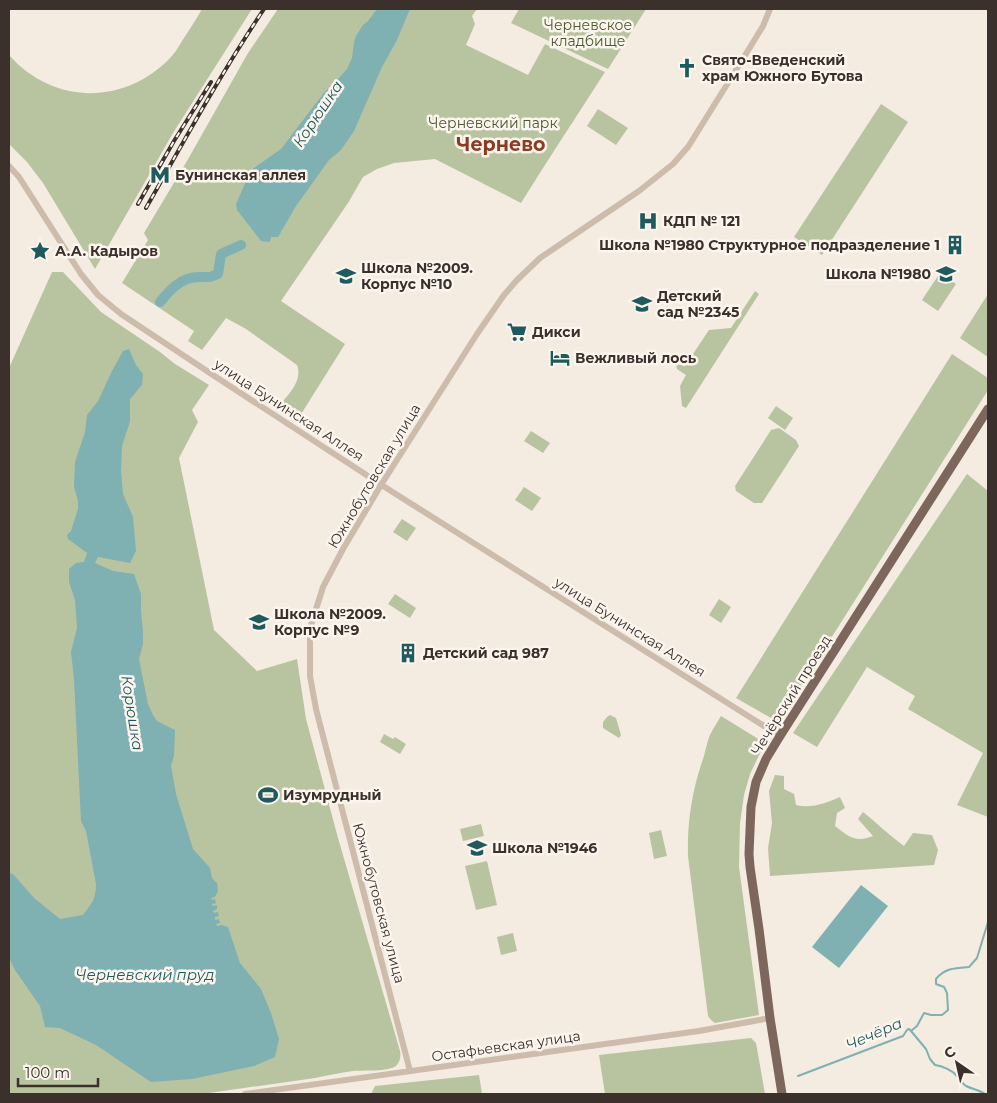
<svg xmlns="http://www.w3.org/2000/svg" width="997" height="1103" viewBox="0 0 997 1103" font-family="Montserrat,sans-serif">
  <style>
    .green { fill: #b8c4a0 }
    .water { fill: #7fb0b2 }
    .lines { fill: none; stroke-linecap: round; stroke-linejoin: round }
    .stream { stroke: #7fb0b2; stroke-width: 2 }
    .river { stroke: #7fb0b2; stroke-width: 10 }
    .minor { stroke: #cdbbac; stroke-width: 6 }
    .major { stroke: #7d675c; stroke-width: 9 }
    .rail-casing { stroke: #3b302b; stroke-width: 4 }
    .rail { stroke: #fbf5ee; stroke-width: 2; stroke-dasharray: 5.5; stroke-linecap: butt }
    .labels { text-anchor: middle; stroke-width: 5; stroke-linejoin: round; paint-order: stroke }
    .park-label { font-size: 14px; fill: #4a5a2e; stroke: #fbf5ee }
    .poi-label { font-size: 14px; font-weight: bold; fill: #3b302b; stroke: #fbf5ee; text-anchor: start }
    .street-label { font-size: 14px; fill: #3b302b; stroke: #fbf5ee }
    .water-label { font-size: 15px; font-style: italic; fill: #1f5a5e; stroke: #fbf5ee }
    .district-label { font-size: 19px; font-weight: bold; fill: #8c3b22; stroke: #fbf5ee }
  </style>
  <rect width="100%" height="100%" fill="#f4ebe1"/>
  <path class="green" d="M202 9H252L173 133 95 269 43 183 27 162 9 144V55C53 105 125 106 171 57 175 53 179 46 182 41 189 30 196 20 202 9Z
    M278 9H477L472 16 475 24 466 45 528 75 545 44 605 72C577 116 548 159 521 203L435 159 394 163 377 169 363 177 348 203 281 301 345 344 298 419 280 405C289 393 303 381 297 365L246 329 226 318 202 350 188 341 194 331 122 283 148 240 144 233 187 161 248 53Z
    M519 9H646L608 69 511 23Z
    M881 104 908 122 822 255 794 237Z
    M598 109 628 128 616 145 587 126Z
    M52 272H63L101 312 160 352 175 364 209 385 192 410 198 422 179 458 214 630 257 671 297 659 306 719 338 838 400 1051C401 1057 400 1062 396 1066 387 1072 364 1070 353 1071 340 1073 328 1075 315 1078L202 1094H9V368Z
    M940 273 956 284 938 311 922 300Z
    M755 291 759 294 686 408 682 406 680 386 686 375 677 369 676 364 685 366 709 330 731 328Z
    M988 294V357L960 338Z
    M952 354 988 378V390L778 722 736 698Z
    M776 406 793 418 785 430 768 418Z
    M779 428 796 440 799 446 762 503H754L736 491 735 486 771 430Z
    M531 431 550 443 543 453 524 441Z
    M967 474 988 491V817L957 805 983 753 908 709 915 696 867 667 817 747 793 733Z
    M524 487 541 498 532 511 515 500Z
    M402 519 416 528 407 541 393 532Z
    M395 594 416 608 410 618 388 604Z
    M719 599 731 607 721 623 709 615Z
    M610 715 616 718 621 735 619 738 603 728V722L607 717Z
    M721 716 765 743 750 774 744 795 740 823 739 867 759 1015 715 1023 711 1020 708 1016 688 856C687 822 692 791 703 759 706 750 707 741 711 733 714 727 718 721 721 716Z
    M384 734 393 739 395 737 406 744 400 754 380 742Z
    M775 775 784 776V789L794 794 796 805C811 809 826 803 840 797L845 808 837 813 835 826C849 837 856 843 873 836L858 819 863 812C877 823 890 836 904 846L913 833 932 835 938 850 934 865 770 876 768 848 772 823 769 791Z
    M481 824 484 836 463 841 460 829Z
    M661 830 667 856 654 859 649 833Z
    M487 861 497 905 476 910 465 866Z
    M513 933 517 951 501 955 497 937Z
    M751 1038 756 1043 765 1094H605L599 1055Z
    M479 1075 482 1094H371L375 1086Z"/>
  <path class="water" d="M377 9H410L397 40 382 67 354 131 341 150 329 160 296 206 278 237H271L270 242 261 241 237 210 236 204 251 170 281 149 323 94 340 77 347 69 352 58 354 42 356 36 363 25 368 21Z
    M129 349 136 365 143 374 142 385 130 399V421L122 446 121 472 123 494 133 517 136 551 130 563 98 557 95 563 113 571 134 574 141 594V611L143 632V644L139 659 148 704 153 715 157 721 175 730 174 756 171 766 176 794 193 849 210 868 212 878 217 883 218 891 215 897 211 898 212 900 215 899 216 903 212 904 213 906 217 905V909L213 911 214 913 218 912 219 916 215 917V920L219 919 220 923 216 924 217 926 221 925 228 927 240 963 261 989 271 1013 279 1039 275 1057 254 1066 192 1079 151 1082 96 1045 60 1028 45 1027 40 1006 15 970 9 958V873L13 874 34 898 60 919 83 915C92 903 96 899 96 884L86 831 81 821 74 679 71 652 77 628 75 600 69 582V569L76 563 84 562 87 553 68 539 67 535 71 531 78 509V501L74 487 75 462 85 432 87 415 98 401 112 371 123 351Z
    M861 885 888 906 839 968 812 947Z"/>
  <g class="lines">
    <path class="stream" d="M911 1031 926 1049 930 1059 935 1065C942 1066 952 1070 957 1076 960 1080 962 1083 966 1086 972 1089 979 1090 985 1094
      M798 1076 903 1036 907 1030 909 1029 911 1031 917 1026 924 1013 931 1015H942L948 1010 947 993 944 987 936 984V979C945 968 955 968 969 967L977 958 988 922"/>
    <path class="river" d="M160 302C170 290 181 277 199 277 208 277 209 278 218 274L221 254 241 245"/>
    <path class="minor" d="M9 166 19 177 81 274 98 295 121 314 216 377 391 491 780 736
      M410 1071 316 709 310 676V639L311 625 323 587 343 549 381 485 477 334 504 295 517 280 540 258 639 191 673 164 688 147 741 62 763 26 770 9
      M245 1094 699 1031 770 1018"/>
    <path class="major" d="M782 1094 770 1018 759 929 750 867 749 854 751 807 756 782 766 759 780 736 988 409"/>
    <defs>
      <path id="rail" d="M138 204 174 141 211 82
        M146 208C184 141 221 73 264 9"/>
    </defs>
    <use href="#rail" class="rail-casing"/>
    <use href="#rail" class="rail"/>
  </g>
  <defs>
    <symbol id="church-bare" viewBox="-9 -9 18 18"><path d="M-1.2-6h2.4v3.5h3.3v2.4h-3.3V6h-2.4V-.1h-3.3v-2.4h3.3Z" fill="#1f5a5e" stroke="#fbf5ee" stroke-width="2.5" paint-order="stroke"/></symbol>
    <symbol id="metro-bare" viewBox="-9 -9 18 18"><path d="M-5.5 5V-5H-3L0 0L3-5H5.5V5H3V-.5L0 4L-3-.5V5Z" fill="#1f5a5e" stroke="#fbf5ee" stroke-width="2.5" paint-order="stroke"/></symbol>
    <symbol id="hospital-bare" viewBox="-9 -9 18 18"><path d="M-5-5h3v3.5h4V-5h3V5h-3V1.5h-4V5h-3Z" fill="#1f5a5e" stroke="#fbf5ee" stroke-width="2.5" paint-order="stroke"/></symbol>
    <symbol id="building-bare" viewBox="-9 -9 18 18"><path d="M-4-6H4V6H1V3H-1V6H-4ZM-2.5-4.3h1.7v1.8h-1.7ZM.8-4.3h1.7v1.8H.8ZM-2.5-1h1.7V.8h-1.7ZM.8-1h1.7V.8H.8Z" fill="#1f5a5e" stroke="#fbf5ee" stroke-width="2.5" paint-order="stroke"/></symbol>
    <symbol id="sight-bare" viewBox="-9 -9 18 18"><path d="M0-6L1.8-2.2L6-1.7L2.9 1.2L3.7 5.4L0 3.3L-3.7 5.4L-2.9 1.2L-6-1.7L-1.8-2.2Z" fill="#1f5a5e" stroke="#fbf5ee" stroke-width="2.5" paint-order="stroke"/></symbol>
    <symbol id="school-bare" viewBox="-9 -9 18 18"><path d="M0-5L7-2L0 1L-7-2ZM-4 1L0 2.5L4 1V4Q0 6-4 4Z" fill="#1f5a5e" stroke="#fbf5ee" stroke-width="2.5" paint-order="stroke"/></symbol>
    <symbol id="supermarket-bare" viewBox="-9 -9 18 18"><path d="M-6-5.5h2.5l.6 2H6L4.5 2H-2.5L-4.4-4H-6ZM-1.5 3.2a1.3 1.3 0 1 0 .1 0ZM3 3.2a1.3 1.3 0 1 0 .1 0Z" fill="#1f5a5e" stroke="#fbf5ee" stroke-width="2.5" paint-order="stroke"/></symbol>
    <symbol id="hotel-bare" viewBox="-9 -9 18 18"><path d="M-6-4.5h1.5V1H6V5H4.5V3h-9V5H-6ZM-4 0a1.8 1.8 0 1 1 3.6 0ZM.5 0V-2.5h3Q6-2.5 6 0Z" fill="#1f5a5e" stroke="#fbf5ee" stroke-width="2.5" paint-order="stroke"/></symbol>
    <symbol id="stadium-bare" viewBox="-9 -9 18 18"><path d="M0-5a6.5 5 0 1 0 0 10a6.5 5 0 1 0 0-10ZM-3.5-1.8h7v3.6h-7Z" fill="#1f5a5e" stroke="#fbf5ee" stroke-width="2.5" paint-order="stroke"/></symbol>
  </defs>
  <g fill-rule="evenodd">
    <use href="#church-bare" x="673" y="54" width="28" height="28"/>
    <use href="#metro-bare" x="146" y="161" width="28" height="28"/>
    <use href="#hospital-bare" x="634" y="207" width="28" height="28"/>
    <use href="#building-bare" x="941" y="231" width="28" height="28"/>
    <use href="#sight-bare" x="26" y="237" width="28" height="28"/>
    <use href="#school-bare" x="932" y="260" width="28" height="28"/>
    <use href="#school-bare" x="332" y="262" width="28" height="28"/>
    <use href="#school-bare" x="628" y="290" width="28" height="28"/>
    <use href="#supermarket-bare" x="503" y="318" width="28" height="28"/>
    <use href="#hotel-bare" x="546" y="344" width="28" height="28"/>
    <use href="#school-bare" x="245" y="608" width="28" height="28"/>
    <use href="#building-bare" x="394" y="639" width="28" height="28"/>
    <use href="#stadium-bare" x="254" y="781" width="28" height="28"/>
    <use href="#school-bare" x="463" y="834" width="28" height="28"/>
  </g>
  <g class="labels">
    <g class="park-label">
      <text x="588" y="30">Черневское<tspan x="588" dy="16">кладбище</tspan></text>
      <text x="493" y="128">Черневский парк</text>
    </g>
    <g class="poi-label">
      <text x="702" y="65">Свято-Введенский<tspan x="702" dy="16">храм Южного Бутова</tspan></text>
      <text x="175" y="180">Бунинская аллея</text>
      <text x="663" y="226">КДП № 121</text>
      <text x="940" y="250" text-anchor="end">Школа №1980 Структурное подразделение 1</text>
      <text x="55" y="256">А.А. Кадыров</text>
      <text x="361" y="273">Школа №2009.<tspan x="361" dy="16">Корпус №10</tspan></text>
      <text x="931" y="279" text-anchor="end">Школа №1980</text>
      <text x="657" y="301">Детский<tspan x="657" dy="16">сад №2345</tspan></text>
      <text x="532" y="337">Дикси</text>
      <text x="575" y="363">Вежливый лось</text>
      <text x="274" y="619">Школа №2009.<tspan x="274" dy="16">Корпус №9</tspan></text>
      <text x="423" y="658">Детский сад 987</text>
      <text x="283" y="800">Изумрудный</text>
      <text x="492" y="853">Школа №1946</text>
    </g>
    <g class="street-label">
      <text transform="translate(289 410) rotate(33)" y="5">улица Бунинская Аллея</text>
      <text transform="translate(374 476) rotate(-59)" y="5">Южнобутовская улица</text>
      <text transform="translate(630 627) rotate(32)" y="5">улица Бунинская Аллея</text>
      <text transform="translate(791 695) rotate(-58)" y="5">Чечёрский проезд</text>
      <text transform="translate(379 903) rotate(75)" y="5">Южнобутовская улица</text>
      <text transform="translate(506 1046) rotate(-8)" y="5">Остафьевская улица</text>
    </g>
    <g class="water-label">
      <text transform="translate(318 114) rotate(-56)" y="5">Корюшка</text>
      <text transform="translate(132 713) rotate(81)" y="5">Корюшка</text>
      <text x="145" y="980">Черневский пруд</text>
      <text transform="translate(874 1034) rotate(-23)" y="5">Чечёра</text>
    </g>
    <g class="district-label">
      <text x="501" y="151">Чернево</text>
    </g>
  </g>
  <rect width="997" height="1103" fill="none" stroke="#3b302b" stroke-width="20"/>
  <g transform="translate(957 1063) rotate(326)" stroke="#fbf5ee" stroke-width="4" paint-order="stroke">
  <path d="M0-4L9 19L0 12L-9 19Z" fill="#3b302b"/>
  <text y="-8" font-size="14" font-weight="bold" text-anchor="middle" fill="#3b302b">С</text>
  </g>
  <path d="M18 1078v8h80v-8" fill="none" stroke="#3b302b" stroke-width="2.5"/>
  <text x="25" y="1078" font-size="15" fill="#3b302b" stroke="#fbf5ee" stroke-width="4" paint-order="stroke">100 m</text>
</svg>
